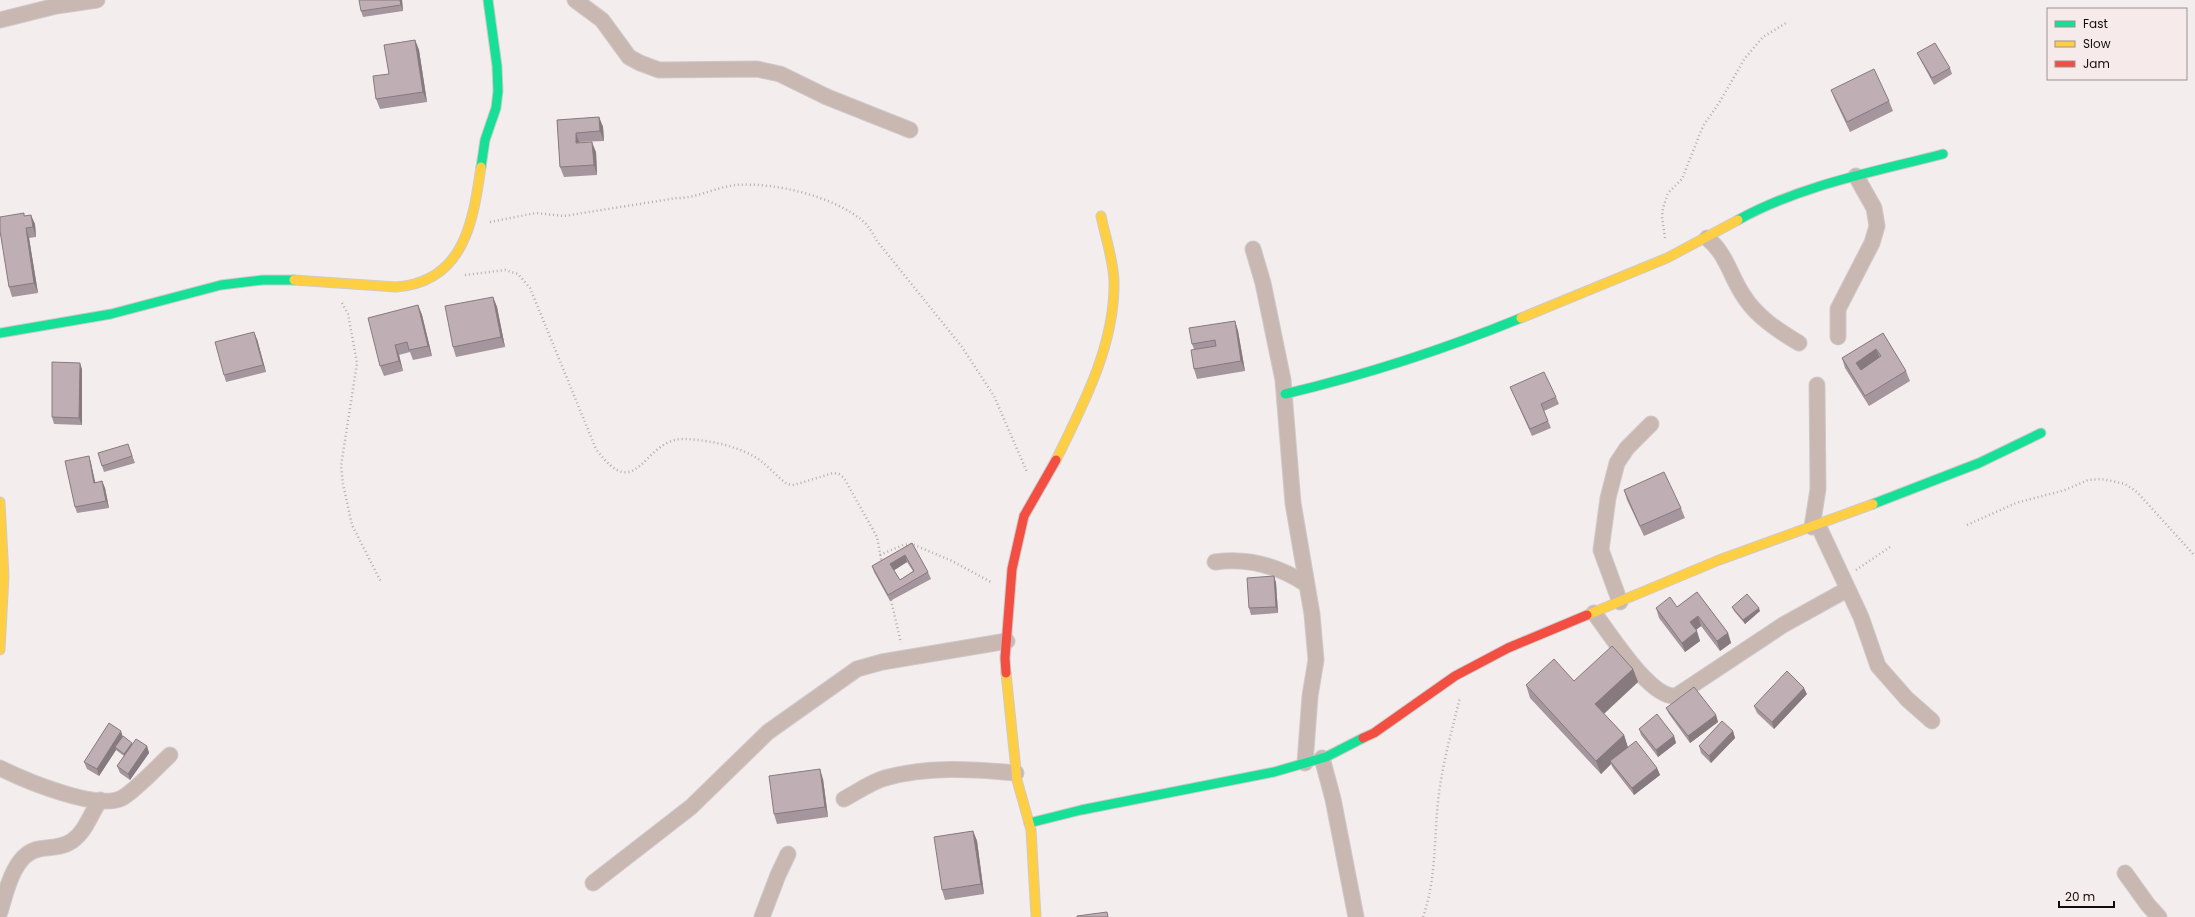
<svg xmlns="http://www.w3.org/2000/svg" width="2195" height="917" viewBox="0 0 2195 917" font-family="Poppins,sans-serif">
  <style>
    .lines { fill: none; stroke-linecap: round; stroke-linejoin: round }
    .street-casing { stroke: #cfcaca; stroke-width: 17 }
    .fast-casing { stroke: #cfcaca; stroke-width: 11 }
    .slow-casing { stroke: #cfcaca; stroke-width: 11 }
    .jam-casing { stroke: #cfcaca; stroke-width: 11 }
    .path { stroke: #b8aca8; stroke-width: 2.5; stroke-dasharray: 1 3; stroke-linecap: butt }
    .street { stroke: #c9b7b1; stroke-width: 15 }
    .fast { stroke: #16e098; stroke-width: 9 }
    .slow { stroke: #ffcf43; stroke-width: 9 }
    .jam { stroke: #f24e42; stroke-width: 9 }
    .wall { fill: #a4969c; fill-rule: evenodd }
    .shaded-wall { fill: #867a7f }
    .building { fill: #bfafb5; stroke: #867a7f; fill-rule: evenodd }
  </style>
  <rect width="100%" height="100%" fill="#f4eded"/>
  <g class="lines">
    <defs>
      <path id="street" d="M575 0 602 20 629 57 640 63 659 70 757 69 780 74 827 97 910 130
        M0 20 56 6 97 0
        M1707 238C1726 253 1730 275 1743 295 1756 316 1777 330 1799 343
        M1253 249 1263 283 1283 380 1293 503 1312 614 1316 660 1310 696 1305 763
        M1838 337V309L1872 243 1877 226 1874 208 1856 176
        M1818 525 1861 617 1878 666 1907 699 1932 721
        M1812 527 1818 489 1817 385
        M1215 562C1248 557 1278 566 1306 584
        M1620 602 1601 550 1608 498 1617 463 1627 448 1651 424
        M1594 613C1610 633 1650 699 1676 696L1783 625 1848 589
        M1322 758 1333 799 1356 917
        M0 768C24 780 97 811 122 798 136 790 157 767 170 755
        M844 799C857 792 871 782 885 778 928 766 972 769 1016 773
        M2125 873 2148 905 2159 917
        M593 883 691 807 768 732 857 669 882 662 1007 641
        M0 912C6 892 14 853 39 849 50 847 62 848 72 841 86 831 90 815 100 800
        M762 917 778 875 788 854"/>
      <path id="fast" d="M481 167 485 140 496 108 498 91 497 66 488 0
        M1738 220C1801 185 1874 172 1943 154
        M0 333 111 314 221 285 263 280H294
        M1285 394C1365 375 1445 349 1521 318
        M1873 504 1979 463 2041 433
        M1029 823 1081 810 1274 772 1326 757 1363 738"/>
      <path id="slow" d="M294 280 396 287C464 282 473 222 481 167
        M1521 318 1667 258 1738 220
        M1056 460C1083 405 1115 345 1114 282 1114 262 1105 236 1101 216
        M0 502 4 576 0 650
        M1587 615 1719 560 1873 504
        M1006 673 1017 780 1031 830 1036 917"/>
      <path id="jam" d="M1006 673 1005 658 1012 569 1024 516 1056 460
        M1363 738 1374 733 1455 676 1508 648 1587 615"/>
    </defs>
    <use href="#street" class="street-casing"/>
    <use href="#fast" class="fast-casing"/>
    <use href="#slow" class="slow-casing"/>
    <use href="#jam" class="jam-casing"/>
    <path class="path" d="M490 222 536 213 564 216 677 198C698 198 716 187 736 185 774 182 833 196 863 221 869 226 873 234 877 241L962 347 994 396 1027 472
      M1665 238 1662 217 1663 208 1668 193 1682 179 1703 126 1719 103 1745 58 1763 37 1786 23
      M465 275 505 270 518 274 530 288 596 449C638 507 643 438 684 439 708 440 734 445 755 457 767 464 776 476 787 484L794 485 833 473 839 474 844 478 877 537 882 564
      M342 303 348 314 357 363 341 466 343 484 352 525 381 582
      M1967 525 2016 503 2065 490 2088 480 2101 479 2112 481 2125 484 2137 492 2195 556
      M880 555 903 545 912 544 952 561 991 582
      M1856 570 1890 547
      M891 600 901 643
      M1423 917C1438 875 1433 830 1440 787 1444 757 1453 727 1460 697"/>
    <use href="#street" class="street"/>
    <use href="#fast" class="fast"/>
    <use href="#slow" class="slow"/>
    <use href="#jam" class="jam"/>
  </g>
  <path class="wall" d="M402 0 403 11 363 17 361 11Z
    M415 40 419 50 427 102 380 109 376 99 389 74Z
    M1917 53 1950 68 1952 74 1934 85 1920 59Z
    M1831 90 1889 101 1893 111 1850 132 1835 100Z
    M599 117 603 127 604 141 579 142 596 152 597 175 564 177 560 167 557 120Z
    M24 213V216L35 224 36 237 29 238 38 293 12 297 9 287Z
    M493 297 497 307 505 347 456 357 453 347Z
    M418 305 422 315 432 356 413 360 410 352 399 355 403 371 384 376 380 366Z
    M1235 321 1238 331 1245 371 1197 379 1194 369V349L1192 344Z
    M1883 333 1906 371 1910 381 1869 406 1845 368 1842 358Z
    M257 339 266 372 226 382 224 375Z
    M82 369V425L54 424 52 417Z
    M1510 387 1556 397 1559 404 1544 411 1551 428 1532 436Z
    M128 444 135 463 104 472 102 466Z
    M89 456 91 463 95 483 102 481 105 488 109 508 77 513 75 507Z
    M1624 490 1681 508 1685 518 1644 536 1627 500Z
    M912 543 928 572 931 579 890 601 874 572 872 566ZM907 562 913 571 900 580 894 570Z
    M1274 576 1276 583 1278 613 1251 615 1249 608Z
    M1697 592 1728 633 1731 643 1720 651 1701 626 1696 630 1700 641 1685 652 1659 618 1656 608 1677 607Z
    M1732 607 1760 611 1745 624 1734 611Z
    M1633 669 1638 682 1604 714 1624 735 1628 747 1657 768 1660 775 1634 795 1613 768 1611 764 1601 774 1530 698 1526 685 1574 681Z
    M1807 694 1774 729 1757 713 1754 706Z
    M1666 708 1716 715 1718 722 1690 743 1669 714Z
    M1639 729 1674 736 1676 743 1658 757 1641 735Z
    M1733 731 1735 738 1711 763 1701 753 1699 746Z
    M123 737 132 744 147 746 149 753 130 780 120 773 117 766 124 756 116 750 99 776 87 769 84 762Z
    M823 779 828 817 777 824 774 814Z
    M973 831 977 841 984 894 945 900 942 890Z"/>
  <path class="shaded-wall" d="M400 0H402L403 11 401 5Z
    M415 40 419 50 427 102 423 92Z
    M599 117 603 127 604 141 600 131Z
    M576 133 579 142 576 143Z
    M592 142 596 152 597 175 594 165Z
    M31 215 35 224 36 237 33 227Z
    M26 228 29 238 38 293 34 283Z
    M493 297 497 307 505 347 501 337Z
    M418 305 422 315 432 356 428 346Z
    M1235 321 1238 331 1245 371 1241 361Z
    M254 332 257 339 266 372 263 365Z
    M395 345 399 355 403 371 399 361Z
    M1876 349 1880 359 1860 372 1856 363Z
    M80 363 82 369V425L79 418Z
    M89 456 91 463 97 490 94 483Z
    M102 481 105 488 109 508 106 501Z
    M905 555 907 562 893 571 890 564Z
    M1274 576 1276 583 1278 613 1276 607Z
    M1759 608 1760 611 1745 624 1743 620Z
    M1698 616 1701 626 1693 632 1690 622Z
    M1697 631 1700 641 1685 652 1682 643Z
    M1728 633 1731 643 1720 651 1717 641Z
    M1633 669 1638 682 1600 717 1595 704Z
    M1804 688 1807 694 1774 729 1772 722Z
    M1716 715 1718 722 1690 743 1688 736Z
    M121 731 123 737 115 747 116 750 99 776 97 769Z
    M1733 731 1735 738 1711 763 1709 756Z
    M1624 735 1628 748 1610 761 1611 764 1601 774 1596 761Z
    M1674 736 1676 743 1658 757 1656 750Z
    M132 743 133 746 125 757 124 754Z
    M147 746 149 753 130 780 128 774Z
    M1657 768 1660 775 1634 795 1632 788Z
    M820 769 823 779 828 817 825 807Z
    M973 831 977 841 984 894 981 884Z"/>
  <path class="building" d="M359 0H400L401 5 361 11Z
    M415 40 423 92 376 99 373 76 389 74 384 45Z
    M1935 43 1950 68 1932 78 1917 53Z
    M1874 69 1889 101 1847 122 1831 90Z
    M599 117 600 131 576 133V143L592 142 594 165 560 167 557 120Z
    M24 213V216L31 215 33 227 26 228 34 283 9 287 0 231V217Z
    M493 297 501 337 453 347 445 306Z
    M418 305 428 346 409 350 407 342 395 345 399 361 380 366 368 318Z
    M1235 321 1241 361 1194 369 1191 350 1216 346 1215 340 1192 344 1189 328Z
    M254 332 263 365 224 375 215 342Z
    M1883 333 1906 371 1865 396 1842 358ZM1876 349 1881 356 1861 370 1856 363Z
    M52 362 80 363 79 418 52 417Z
    M1544 372 1556 397 1541 404 1548 421 1530 429 1510 387Z
    M128 444 132 456 102 466 98 453Z
    M89 456 94 483 102 481 106 501 75 507 65 461Z
    M1664 472 1681 508 1640 526 1624 490Z
    M912 543 928 572 888 595 872 566ZM905 555 914 571 900 580 890 564Z
    M1274 576 1276 607 1249 608 1247 578Z
    M1697 592 1728 633 1717 641 1698 616 1690 622 1697 631 1682 643 1656 608 1670 597 1677 607Z
    M1747 594 1759 608 1743 620 1732 607Z
    M1612 646 1633 669 1595 704 1624 735 1596 761 1526 685 1554 659 1574 681Z
    M1787 671 1804 688 1772 722 1754 706Z
    M1694 687 1716 715 1688 736 1666 708Z
    M1657 714 1674 736 1656 750 1639 729Z
    M1722 721 1733 731 1709 756 1699 746Z
    M109 723 121 731 97 769 84 762Z
    M123 736 132 743 124 754 115 747Z
    M136 739 147 746 128 774 117 766Z
    M1636 741 1657 768 1632 788 1610 761Z
    M820 769 825 807 774 814 769 776Z
    M973 831 981 884 942 890 934 837Z
    M1107 912 1108 917H1077V916Z"/>
  <rect x="2047" y="8" width="140" height="72" fill="#f7eaea" stroke="#9b9292"/>
  <rect x="2055" y="21" width="20" height="6" fill="#16e098" stroke="#9b9292"/>
  <text x="2083" y="28" font-size="12" fill="#110d0d">Fast</text>
  <rect x="2055" y="41" width="20" height="6" fill="#ffcf43" stroke="#9b9292"/>
  <text x="2083" y="48" font-size="12" fill="#110d0d">Slow</text>
  <rect x="2055" y="61" width="20" height="6" fill="#f24e42" stroke="#9b9292"/>
  <text x="2083" y="68" font-size="12" fill="#110d0d">Jam</text>
  <path d="M2059 901v6h55v-6" fill="none" stroke="#110d0d" stroke-width="2"/>
  <text x="2065" y="901" font-size="12" fill="#110d0d" stroke="#f7eaea" stroke-width="3" paint-order="stroke">20 m</text>
</svg>
